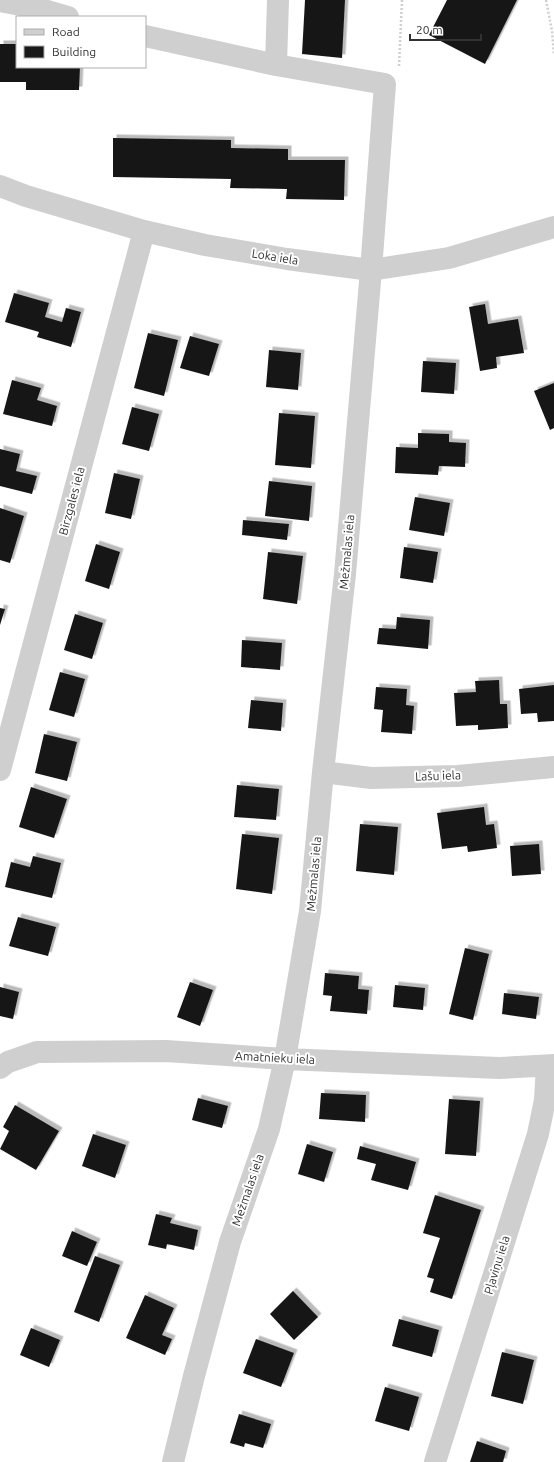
<svg xmlns="http://www.w3.org/2000/svg" width="554" height="1462" viewBox="0 0 554 1462" font-family="Ubuntu,sans-serif">
  <style>
    .building { fill: #191919; filter: url(#shadow) }
    .lines { fill: none; stroke-linecap: round; stroke-linejoin: round }
    .path { stroke: #cfcfcf; stroke-width: 2.5; stroke-dasharray: 2 2; stroke-linecap: butt }
    .minor { stroke: #cfcfcf; stroke-width: 22 }
    .labels { text-anchor: middle; stroke-width: 4; stroke-linejoin: round; paint-order: stroke }
    .street-label { font-size: 12px; fill: #323232; stroke: #fff }
  </style>
  <defs>
    <filter id="shadow"><feDropShadow dx="3.5" dy="-3.5" stdDeviation="0" flood-color="#0004"/></filter>
  </defs>
  <rect width="100%" height="100%" fill="#fff"/>
  <path class="building" d="M305 0H345L342 58 302 54Z
    M447 0H517L485 64 429 35Z
    M0 44H17V67H80L79 90H26V82H0Z
    M113 138 231 140V148L288 149V160H345L344 200 286 199 287 189 230 188 231 179 113 177Z
    M14 293 49 303 45 317 62 322 66 308 81 312 71 347 37 337 39 332 5 322Z
    M485 304 488 324 518 319 524 353 496 357 497 368 480 371 469 307Z
    M148 333 178 340 164 396 134 388Z
    M190 336 219 344 209 376 180 368Z
    M269 350 301 353 298 390 266 387Z
    M423 361 456 363 454 394 421 392Z
    M12 380 41 388 37 400 57 406 52 426 3 414Z
    M554 383V428L550 430 534 391Z
    M132 407 159 414 149 451 122 444Z
    M279 413 315 416 311 468 275 465Z
    M418 433 449 434V442L466 443 465 467 439 466 438 475 395 473 396 447 418 448Z
    M0 449 20 454 16 471 37 476 32 494 0 486Z
    M114 473 140 479 131 519 105 513Z
    M269 481 312 486 309 521 265 516Z
    M415 497 450 503 444 536 409 530Z
    M0 508 24 516 10 563 0 560Z
    M243 520 289 524 287 540 242 535Z
    M96 544 120 552 109 589 85 581Z
    M404 547 438 552 433 583 400 578Z
    M268 552 303 556 297 604 263 599Z
    M0 608 5 609 0 625Z
    M75 614 103 623 92 659 64 650Z
    M397 617 430 620 428 649 377 644 379 628 396 629Z
    M242 640 282 643 280 670 241 667Z
    M60 672 85 679 74 717 49 710Z
    M499 680 500 704H507L508 728 478 730V725L456 726 454 693 476 692 475 681Z
    M554 685V721L538 722 537 713 521 714 519 689Z
    M376 687 407 689 406 705 414 706 412 734 381 732 383 710 374 709Z
    M251 700 283 703 281 731 248 728Z
    M44 734 77 742 67 781 35 773Z
    M237 785 279 789 276 820 234 817Z
    M31 787 67 799 54 838 19 827Z
    M484 807 486 825 494 824 497 848 468 852 467 846 442 849 437 813Z
    M360 824 398 827 394 875 356 871Z
    M242 834 279 838 272 894 236 889Z
    M539 844 541 874 512 876 510 846Z
    M33 856 61 863 52 898 5 887 11 862 30 867Z
    M18 917 56 927 48 956 9 946Z
    M465 948 489 954 473 1020 449 1014Z
    M325 973 359 976 358 989 369 990 367 1014 330 1011 332 996 323 995Z
    M190 982 213 990 200 1026 177 1017Z
    M395 985 425 988 423 1010 393 1007Z
    M0 987 19 992 13 1019 0 1016Z
    M504 993 539 997 536 1019 502 1014Z
    M321 1093 366 1095 365 1122 319 1119Z
    M198 1098 228 1106 222 1128 192 1120Z
    M449 1099 480 1101 476 1156 445 1154Z
    M15 1105 59 1131 36 1170 0 1149 9 1131 3 1127Z
    M93 1134 126 1145 115 1178 82 1166Z
    M307 1144 333 1152 324 1182 298 1174Z
    M360 1146 416 1162 408 1190 371 1180 376 1164 357 1159Z
    M435 1195 481 1210 452 1299 430 1292 434 1279 427 1277 440 1238 423 1233Z
    M156 1214 172 1218 170 1223 198 1230 194 1250 167 1244 166 1249 148 1245Z
    M72 1231 97 1242 87 1266 62 1256Z
    M95 1256 120 1265 99 1322 74 1312Z
    M293 1291 318 1317 294 1340 270 1314Z
    M145 1295 174 1308 162 1335 172 1339 165 1355 126 1338Z
    M399 1319 439 1330 432 1357 392 1346Z
    M31 1328 60 1340 49 1367 20 1355Z
    M256 1339 294 1353 281 1387 243 1373Z
    M502 1352 534 1360 523 1404 491 1396Z
    M385 1387 419 1397 409 1431 375 1421Z
    M239 1414 271 1424 263 1448 245 1443 244 1447 230 1443Z
    M477 1441 506 1451 503 1462H470Z"/>
  <g class="lines">
    <path class="path" d="M546 0 552 31 554 55
      M399 66 402 0"/>
    <path class="minor" d="M0 1 37 8 68 17
      M145 36 276 65 385 84 371 270 345 574 323 772 310 911 285 1059 269 1129 230 1242 194 1376 173 1462
      M276 65 278 0
      M0 186 26 196 144 231 205 245 287 259 371 270 449 258 554 227
      M0 770 144 231
      M323 772 371 778 458 776 554 767
      M0 1068 8 1062 37 1052 166 1051 285 1059 499 1068 554 1065
      M435 1462 538 1134 545 1100 547 1066"/>
  </g>
  <g class="labels">
    <g class="street-label">
      <text transform="translate(275 257) rotate(9)" y="4">Loka iela</text>
      <text transform="translate(72 501) rotate(-75)" y="4">Birzgales iela</text>
      <text transform="translate(347 552) rotate(-85)" y="4">Mežmalas iela</text>
      <text transform="translate(438 776) rotate(-2)" y="4">Lašu iela</text>
      <text transform="translate(314 874) rotate(-85)" y="4">Mežmalas iela</text>
      <text transform="translate(275 1058) rotate(3)" y="4">Amatnieku iela</text>
      <text transform="translate(248 1190) rotate(-71)" y="4">Mežmalas iela</text>
      <text transform="translate(497 1265) rotate(-73)" y="4">Pļaviņu iela</text>
    </g>
  </g>
  <rect x="16" y="16" width="130" height="52" fill="#ffffff" stroke="#adadad"/>
  <rect x="24" y="29" width="20" height="6" fill="#cfcfcf" stroke="#adadad"/>
  <text x="52" y="36" font-size="12" fill="#323232">Road</text>
  <rect x="24" y="46" width="20" height="12" fill="#191919" stroke="#adadad"/>
  <text x="52" y="56" font-size="12" fill="#323232">Building</text>
  <path d="M410 34v6h71v-6" fill="none" stroke="#323232" stroke-width="2"/>
  <text x="416" y="34" font-size="12" fill="#323232" stroke="#ffffff" stroke-width="3" paint-order="stroke">20 m</text>
</svg>
